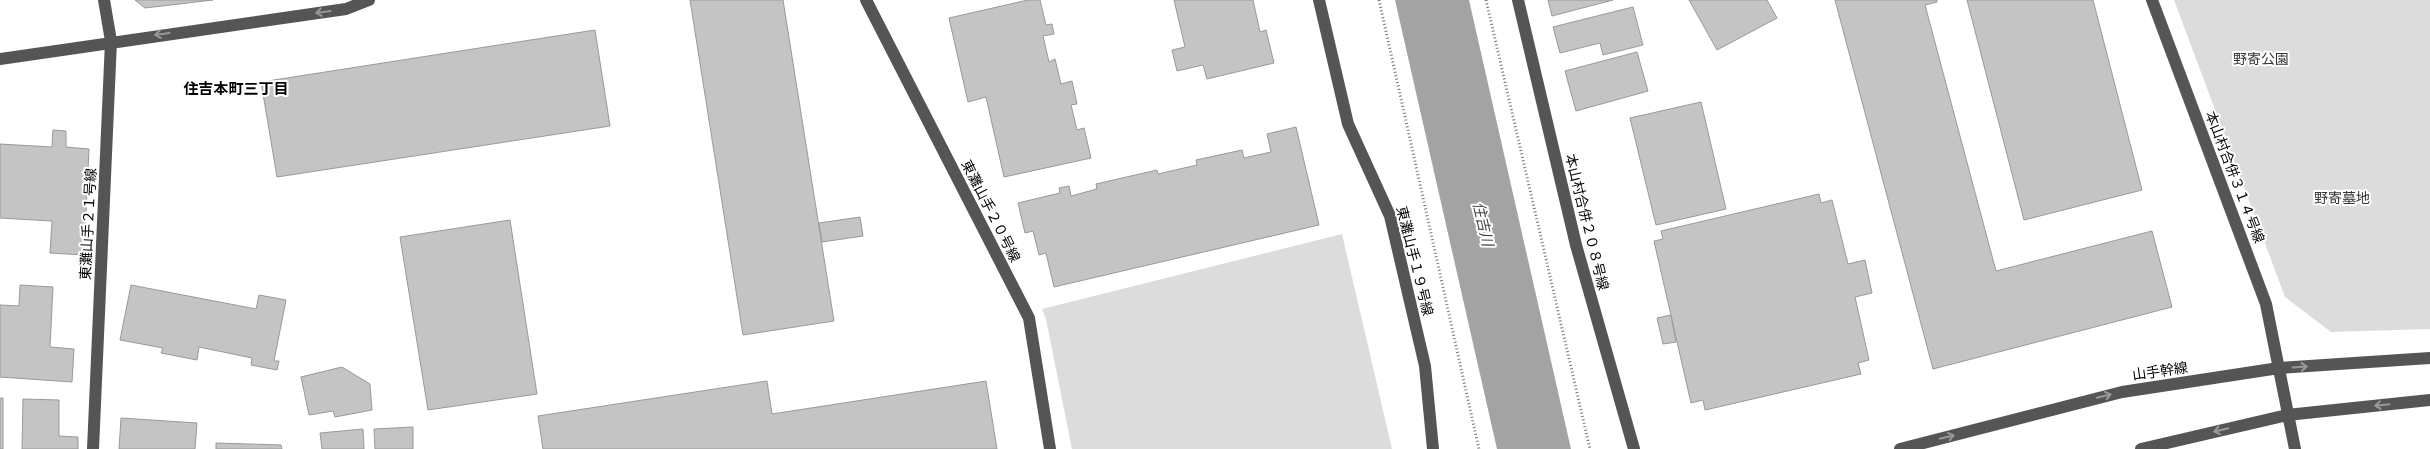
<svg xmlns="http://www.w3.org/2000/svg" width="2430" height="449" viewBox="0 0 2430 449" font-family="'Alegreya Sans','Noto Sans JP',sans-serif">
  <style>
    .green { fill: #dcdcdc }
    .water { fill: #a3a3a3 }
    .building { fill: #c4c4c4; stroke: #999 }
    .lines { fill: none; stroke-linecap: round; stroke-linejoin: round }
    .path { stroke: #777; stroke-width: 3; stroke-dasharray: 1 2.5; stroke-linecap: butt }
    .minor { stroke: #555; stroke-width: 12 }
    .oneway { stroke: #999 }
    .labels { text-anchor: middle; stroke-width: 4; stroke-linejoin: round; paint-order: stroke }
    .park-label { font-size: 14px; fill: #333; stroke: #fff }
    .street-label { font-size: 14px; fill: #000; stroke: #fff }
    .neighbourhood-label { font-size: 15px; font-weight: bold; fill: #000; stroke: #fff }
    .water-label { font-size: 15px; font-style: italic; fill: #444; stroke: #fff }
  </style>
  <rect width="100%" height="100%" fill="#fff"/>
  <path class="green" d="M2174 0H2430V329L2331 332 2285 297Z
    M1342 234 1392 449H1072L1046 319 1042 309Z"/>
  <path class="water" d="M1395 0H1469L1571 449H1497Z"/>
  <path class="building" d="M135 0H213L145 8Z
    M690 0H783L834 321 743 335Z
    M1028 0H1040L1046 25 1052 24 1054 34 1043 36 1049 62 1055 59 1061 84 1072 81 1077 104 1071 105 1077 130 1084 128 1091 158 1004 177 986 97 968 102 949 18Z
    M1174 0H1253L1260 32 1266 30 1274 63 1207 79 1203 65 1177 71 1172 50 1185 47Z
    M1548 0H1613L1552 16Z
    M1689 0H1767L1777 18 1717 50Z
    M1835 0H1937V2L1925 5 1996 271 2152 231 2172 307 1933 369Z
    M1967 0H2093L2142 190 2024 220Z
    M1633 7 1643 45 1603 55 1600 43 1560 53 1553 27Z
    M595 30 610 126 277 177 261 82Z
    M1637 52 1648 91 1576 111 1565 71Z
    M1701 102 1726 209 1656 225 1630 118Z
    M1296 127 1319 225 1054 287 1046 253 1039 255 1033 231 1025 233 1018 203 1060 193 1059 188 1069 186 1071 196 1097 189 1096 184 1157 170 1158 174 1197 165 1196 160 1242 150 1244 158 1271 152 1267 134Z
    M53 130 66 131V147L89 149 84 255 50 253 52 221 0 218V144L52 147Z
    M1819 194 1821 203 1832 200 1848 264 1865 260 1872 293 1855 297 1869 360 1858 363 1861 374 1705 410 1703 400 1691 403 1654 241 1663 239 1661 231Z
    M860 217 863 236 822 242 819 223Z
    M510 220 537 394 428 410 400 237Z
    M20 285 53 287 50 347 74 349 72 382 0 377V305L19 306Z
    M131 285 256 309 259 295 286 300 274 361H279L277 370 251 365 252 358 199 347 197 360 161 353 163 348 120 340Z
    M1671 315 1676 342 1663 344 1657 318Z
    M342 367 370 384 372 410 335 417 333 411 309 415 301 377Z
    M767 381 772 414 986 381 997 449H543L538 416Z
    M0 398H3V449H0Z
    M23 399 59 400V436L78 437V449H22Z
    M121 418 197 423 195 449H119Z
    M413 427V449H375L374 429Z
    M363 429 364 449H322L320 433Z
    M216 443 281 445 282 449H216Z"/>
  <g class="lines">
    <path class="path" d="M1379 0 1479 449
      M1486 0 1590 449"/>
    <path class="minor" d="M866 0 1029 318 1050 449
      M1319 0 1348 124 1390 216 1425 366 1433 449
      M1518 0 1576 245 1634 449
      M2152 0 2266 304 2295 449
      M0 59 346 9 369 0
      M93 449 111 41 104 0
      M1900 449 2122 392 2279 368 2430 358
      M2141 449 2287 415 2430 400"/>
  </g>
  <defs><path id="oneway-shaft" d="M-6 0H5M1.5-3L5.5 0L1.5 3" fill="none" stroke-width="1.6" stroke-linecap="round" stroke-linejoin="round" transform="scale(1.25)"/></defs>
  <g class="oneway">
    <use href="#oneway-shaft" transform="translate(323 12) rotate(172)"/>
    <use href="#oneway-shaft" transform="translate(162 34) rotate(172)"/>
    <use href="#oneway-shaft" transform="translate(2300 367) rotate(-4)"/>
    <use href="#oneway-shaft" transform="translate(2104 396) rotate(-14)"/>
    <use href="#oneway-shaft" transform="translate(2382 405) rotate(174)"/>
    <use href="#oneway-shaft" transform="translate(2221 430) rotate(167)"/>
    <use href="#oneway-shaft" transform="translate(1947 437) rotate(-14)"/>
  </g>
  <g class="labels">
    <g class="park-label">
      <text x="2261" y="64">野寄公園</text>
      <text x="2342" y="203">野寄墓地</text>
    </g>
    <g class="street-label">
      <text transform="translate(2235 177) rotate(69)" y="5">本山村合併３１４号線</text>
      <text transform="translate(991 211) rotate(63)" y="5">東灘山手２０号線</text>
      <text transform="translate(1587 222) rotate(76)" y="5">本山村合併２０８号線</text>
      <text transform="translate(88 224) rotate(-87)" y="5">東灘山手２１号線</text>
      <text transform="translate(1415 261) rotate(76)" y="5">東灘山手１９号線</text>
      <text transform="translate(2160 371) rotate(-8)" y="5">山手幹線</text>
    </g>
    <g class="neighbourhood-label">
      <text x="236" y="94">住吉本町三丁目</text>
    </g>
    <g class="water-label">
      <text transform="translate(1483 224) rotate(77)" y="5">住吉川</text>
    </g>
  </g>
</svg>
